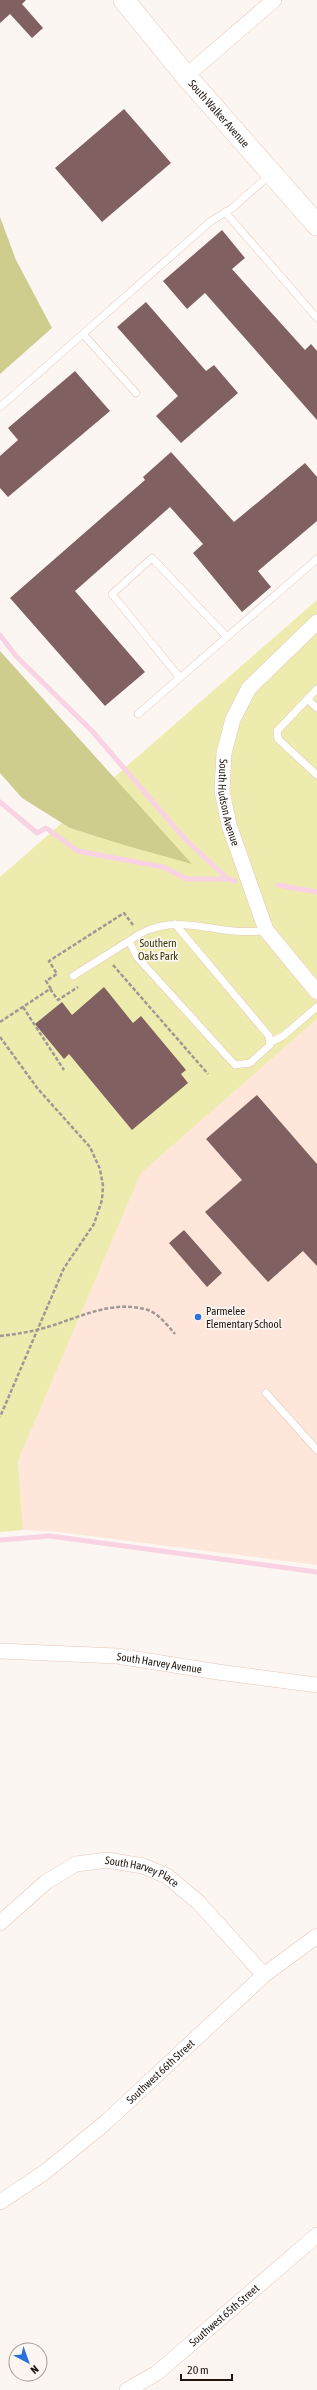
<svg xmlns="http://www.w3.org/2000/svg" width="317" height="2390" viewBox="0 0 317 2390" font-family="'Asap Condensed',sans-serif">
  <style>
    .built { fill: #fee6da }
    .green { fill: #edecae }
    .forest { fill: #cecd8e }
    .lines { fill: none; stroke-linecap: round; stroke-linejoin: round }
    .stream { stroke: #f9d2e4; stroke-width: 5 }
    .building { fill: #806060 }
    .lane-casing { stroke: #e5c6b6; stroke-width: 8 }
    .street-casing { stroke: #e5c6b6; stroke-width: 16 }
    .secondary-casing { stroke: #e5c6b6; stroke-width: 22 }
    .path { stroke: #a09894; stroke-width: 2.5; stroke-dasharray: 4 2; stroke-linecap: butt }
    .lane { stroke: #fff; stroke-width: 7 }
    .street { stroke: #fff; stroke-width: 15 }
    .secondary { stroke: #fff; stroke-width: 21 }
    .poi-dot { fill: #2a71dd; stroke: #fcf6f2; stroke-width: 1.5 }
    .labels { text-anchor: middle; stroke-width: 3.5; stroke-linejoin: round; paint-order: stroke }
    .street-label { font-size: 11px; fill: #201610; stroke: #fcf6f2 }
    .park-label { font-size: 11px; fill: #3b3906; stroke: #fcf6f2 }
    .poi-label { font-size: 11px; fill: #201610; stroke: #fcf6f2; text-anchor: start }
  </style>
  <rect width="100%" height="100%" fill="#fcf6f2"/>
  <path class="built" d="M317 1019V1565L51 1531 23 1530 18 1461 141 1173Z"/>
  <path class="green" d="M317 600V1019L141 1173 18 1461 23 1530 0 1532V877Z"/>
  <path class="forest" d="M0 217 16 260 52 328 0 374Z
    M0 651 192 864 124 845 70 828 22 798 0 773Z"/>
  <g class="lines">
    <path class="stream" d="M0 635 16 656 92 731 185 839 228 879
      M0 802 37 833 46 828 78 851 163 867 187 879H228L235 881
      M278 885 317 892
      M0 1540 50 1536 317 1572"/>
  </g>
  <path class="building" d="M0 0H26L22 4 43 28 32 38 10 14 0 23Z
    M124 109 171 163 102 222 55 168Z
    M222 230 245 258 232 269 305 350 311 344 317 351V420L205 293 187 309 163 281Z
    M146 302 206 371 214 365 238 393 181 443 156 416 178 396 117 327Z
    M75 371 110 411 8 497 0 488V456L18 440 8 428Z
    M171 452 234 522 305 463 317 477V521L258 571 271 587 242 612 193 553 203 544 170 507 75 591 145 672 105 706 10 598 145 480 143 477Z
    M104 987 133 1023 141 1016 186 1070 181 1074 188 1083 132 1130 69 1054 64 1059 35 1024 62 1002 72 1015Z
    M257 1095 317 1164V1266L303 1251 268 1282 205 1212 242 1180 206 1139Z
    M184 1230 222 1273 207 1287 169 1243Z"/>
  <g class="lines">
    <defs>
      <path id="lane" d="M225 212 317 318
        M83 334 136 393
        M0 407 211 221 231 209 270 175
        M180 678 112 594 152 558 227 637
        M317 689 277 731 278 739 317 775
        M307 699 317 708
        M138 714 317 559
        M175 924 269 1036 270 1045 250 1063 235 1065 137 957 129 941C175 906 216 939 266 930
        M73 976 129 941
        M271 1042 283 1036 317 1007
        M266 1393 317 1450"/>
      <g id="street">
        <path d="M186 76 274 0"/>
        <path id="s1" d="M317 622 249 688 233 719 224 753 222 791 229 825 266 930 317 992"/>
        <path id="s2" d="M0 1651 117 1656 218 1672 317 1685"/>
        <path id="s3" d="M0 1923 46 1882 76 1864 107 1860 143 1866 167 1876 198 1902 264 1975"/>
        <path id="s4" d="M0 2202 45 2172 105 2123 264 1975 317 1936"/>
        <path id="s5" d="M127 2390 157 2373 317 2235"/>
      </g>
      <g id="secondary">
        <path id="s6" d="M124 0 186 76 317 225"/>
      </g>
    </defs>
    <use href="#lane" class="lane-casing"/>
    <use href="#street" class="street-casing"/>
    <use href="#secondary" class="secondary-casing"/>
    <path class="path" d="M113 965 208 1074
      M51 989 46 981 57 974 49 961 124 913 133 925
      M23 1007 64 1070
      M0 1022 50 989 58 1000 78 987
      M0 1037 38 1089 90 1147 100 1169 103 1186 102 1200 94 1224 64 1268 0 1417
      M0 1336C18 1334 36 1331 54 1325 84 1315 115 1300 148 1310 159 1314 168 1326 175 1334"/>
    <use href="#lane" class="lane"/>
    <use href="#street" class="street"/>
    <use href="#secondary" class="secondary"/>
  </g>
  <circle class="poi-dot" cx="198" cy="1317" r="4"/>
  <g class="labels">
    <g class="street-label">
      <text dy="4" stroke="none"><textPath href="#s6" startOffset="148">South Walker Avenue</textPath></text>
      <text dy="4" stroke="none"><textPath href="#s1" startOffset="215">South Hudson Avenue</textPath></text>
      <text dy="4" stroke="none"><textPath href="#s2" startOffset="160">South Harvey Avenue</textPath></text>
      <text dy="4" stroke="none"><textPath href="#s3" startOffset="165">South Harvey Place</textPath></text>
      <text dy="4" stroke="none"><textPath href="#s4" startOffset="207">Southwest 66th Street</textPath></text>
      <text dy="4" stroke="none"><textPath href="#s5" startOffset="123">Southwest 65th Street</textPath></text>
    </g>
    <g class="park-label">
      <text x="158" y="947">Southern<tspan x="158" dy="13">Oaks Park</tspan></text>
    </g>
    <g class="poi-label">
      <text x="206" y="1315">Parmelee<tspan x="206" dy="13">Elementary School</tspan></text>
    </g>
  </g>
  <g transform="translate(28 2362) rotate(139)"><circle r="19" fill="#fcf6f2" stroke="#a49c98"/>
  <path d="M0-3L7 15L0 10L-7 15Z" fill="#2a71dd"/>
  <text y="-6" font-size="11" font-weight="bold" text-anchor="middle" fill="#201610">N</text>
  </g>
  <path d="M181 2374v6h51v-6" fill="none" stroke="#201610" stroke-width="2"/>
  <text x="187" y="2374" font-size="12" fill="#201610" stroke="#fcf6f2" stroke-width="3" paint-order="stroke">20 m</text>
</svg>
